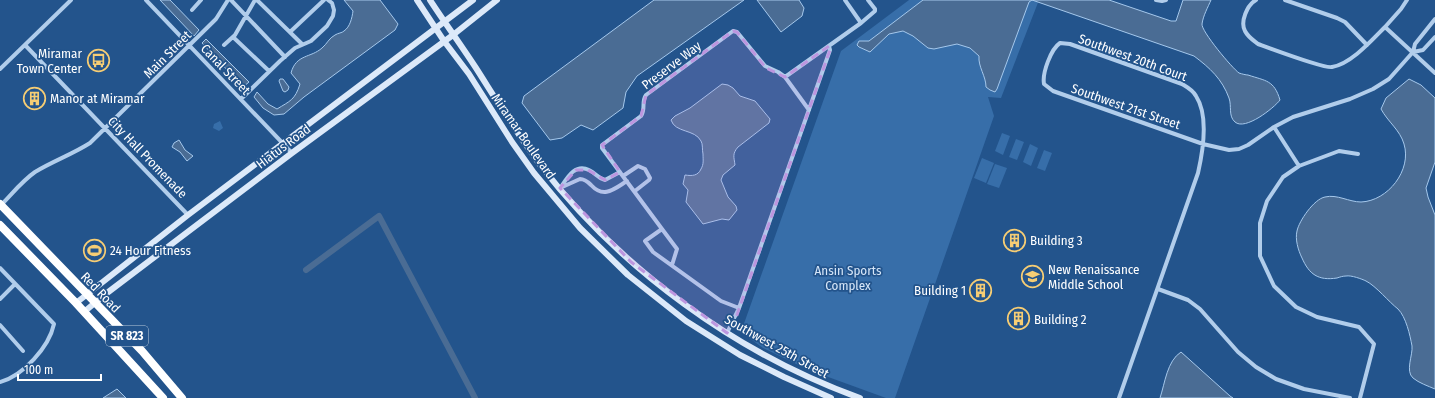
<svg xmlns="http://www.w3.org/2000/svg" width="1435" height="398" viewBox="0 0 1435 398" font-family="'Fira Sans Condensed',sans-serif">
  <style>
    .green { fill: #376ea9 }
    .water { fill: #4a6c94; stroke: #a5c8ec }
    .lines { fill: none; stroke-linecap: round; stroke-linejoin: round }
    .canal { stroke: #4a6c94; stroke-width: 6 }
    .street { stroke: #b1cdeb; stroke-width: 4 }
    .secondary { stroke: #dce9f9; stroke-width: 6 }
    .highway { stroke: #fff; stroke-width: 8 }
    .marked { fill: #bd96df; fill-opacity: 0.2; stroke: #bd96df; stroke-width: 3; stroke-dasharray: 8 5; stroke-linejoin: round }
    .labels { text-anchor: middle; stroke-width: 3.5; stroke-linejoin: round; paint-order: stroke }
    .shield { fill: #23548c; stroke: #bdccdc; stroke-width: 1 }
    .shield-label { font-size: 12px; font-weight: bold; fill: #fff }
    .poi-label { font-size: 13px; fill: #fff; stroke: #23548c; text-anchor: start }
    .street-label { font-size: 13px; fill: #fff; stroke: #23548c }
    .park-label { font-size: 13px; fill: #d6e6f8; stroke: #23548c }
  </style>
  <rect width="100%" height="100%" fill="#23548c"/>
  <path class="green" d="M909 0H1039L1001 98 988 97 994 116 895 398H886L809 370 763 348 741 332 841 51Z
    M220 121 223 128 219 131 213 128 214 124Z
    M1002 133 1010 136 1003 155 995 151Z
    M1016 139 1024 142 1017 160 1009 157Z
    M1030 144 1038 148 1031 166 1023 162Z
    M1044 150 1052 153 1045 171 1037 168Z
    M982 158 994 163 986 183 974 178Z
    M995 164 1007 168 999 188 987 184Z"/>
  <path class="water" d="M160 0H170L199 30 194 36Z
    M344 0H380L398 24 395 30 304 97 284 114 274 115 263 108 254 97 257 92 268 104 277 109C290 101 295 100 300 84L291 73C296 54 311 58 322 48 327 44 329 38 335 35 338 33 342 33 344 31 350 27 352 18 353 11Z
    M654 0H744L637 76 626 92 623 108 593 130 581 125 562 138 550 140 522 103 524 96Z
    M757 0H799L804 8 802 16 781 32Z
    M923 0H1109L1171 21H1176L1183 0H1211C1208 7 1203 16 1202 24 1201 31 1232 68 1239 73 1242 74 1246 75 1248 75 1266 81 1274 80 1280 100 1274 108 1245 131 1235 122 1228 116 1232 106 1229 98 1222 79 1210 68 1194 56L1032 0 1029 2 997 89 995 92 990 90 986 87C986 76 978 67 979 56L970 48 957 44 934 49 928 48 913 36 903 31 889 34 870 52 859 47 857 45 859 41H869Z
    M206 39 249 82 243 87 202 43Z
    M280 79H283L289 87 288 90 285 92 283 91 279 81Z
    M1409 79 1421 85 1435 98V162L1426 188 1428 197 1435 215V389C1428 386 1419 383 1413 378 1405 371 1413 355 1412 346 1410 335 1406 317 1398 309 1389 302 1376 286 1366 281 1362 279 1351 275 1346 276 1343 276 1340 277 1337 278 1318 281 1309 274 1302 258 1298 250 1295 239 1297 231 1299 221 1314 199 1325 197 1337 194 1349 202 1361 202 1388 201 1412 170 1404 144 1400 130 1388 122 1381 109L1386 98Z
    M722 84 728 85 733 88 740 96 755 101 770 119 769 123 738 147C732 154 734 157 735 165L723 175 721 180 728 197 736 206 737 210 729 220 722 219 703 224 686 202 688 190 683 184 685 175C692 176 698 176 701 169 704 164 703 160 703 154 702 150 703 144 701 141 695 129 675 133 671 120L675 116 690 108Z
    M179 140 185 150 193 156 187 161 180 152 172 147 174 143Z
    M1181 352 1230 396 1233 398H1160C1165 383 1167 361 1181 352Z
    M117 389 126 398H103Z"/>
  <g class="lines">
    <path class="canal" d="M306 270 379 216 475 398"/>
    <path class="street" d="M146 0 292 153
      M231 0 285 57
      M257 0 302 44
      M845 0 861 23 875 11V9L868 0
      M1156 0 1162 1 1166 0
      M1256 0C1247 5 1240 22 1245 31 1248 37 1253 40 1258 44 1269 48 1325 69 1332 67 1351 64 1372 40 1385 27L1435 73
      M1285 0 1337 18 1345 22 1367 45
      M192 10 201 0
      M1385 27 1401 9 1407 0
      M290 32 324 0
      M233 37 269 71
      M25 45 188 215
      M224 45 235 35 255 0
      M1413 52 1415 44 1435 19
      M0 69 71 0
      M785 77 861 23
      M241 99 280 61 295 48 311 41 327 26 333 16 334 10 332 3 328 0
      M1274 127 1299 166
      M1358 154 1339 151 1299 166 1283 177 1267 201 1260 223V256L1274 286 1296 307 1317 317 1359 327 1374 344 1360 398
      M623 176 638 166 645 169 650 178 649 180 635 191
      M561 187C567 178 575 163 589 170 596 173 597 178 605 180L620 172
      M560 188 580 179C585 179 588 182 591 185 604 199 614 189 627 181
      M1 205C12 194 22 181 35 172 53 161 73 154 90 143L216 19 228 0
      M662 229 677 249 672 265
      M0 268 54 324C49 347 23 376 0 382
      M1158 289 1188 300 1200 309 1238 352 1256 367 1276 379 1304 389 1350 398
      M0 299 15 284
      M739 308 721 301 653 252 645 241 662 229 602 148V145L641 116C646 109 641 102 646 95L733 31 737 32 765 66 778 72 785 77 809 110
      M0 325 23 351
      M727 333 739 308 830 50 829 46
      M1119 398 1198 173C1203 151 1209 116 1196 96 1193 90 1187 87 1182 84L1070 44 1060 43C1051 49 1042 73 1044 84L1053 91 1203 144 1229 150 1239 149 1248 145 1274 127 1293 117 1350 99 1373 89 1389 79 1413 52 1423 50 1435 37"/>
    <path class="secondary" d="M417 0 444 41 469 74 512 142 534 173 580 228 628 275 686 321 740 355 784 377 831 398
      M430 0C445 23 461 45 476 68 497 101 517 134 541 166 621 269 737 354 860 398
      M76 303 188 215 473 0
      M84 312 103 296 292 153 453 35 497 0"/>
    <path class="highway" d="M0 204 142 351 182 398
      M0 225 76 303 163 398"/>
  </g>
  <path class="marked" d="M733 31 737 32 766 68 785 77 829 46 830 50 737 315 727 333 631 262 560 188 576 170H588L605 180 620 172 602 145 641 116 646 95Z"/>
  <defs>
    <symbol id="bus-ring" viewBox="-11 -11 22 22"><circle r="9.5" fill="#23548c" stroke="#f6cd74" stroke-width="1.5"/><path d="M-5-6H5V4H4V6H2V4H-2V6H-4V4H-5ZM-3.5-4V0h7V-4ZM-3.5 1.2v1.5H-2V1.2ZM2 1.2v1.5H3.5V1.2Z" fill="#f6cd74"/></symbol>
    <symbol id="building-ring" viewBox="-11 -11 22 22"><circle r="9.5" fill="#23548c" stroke="#f6cd74" stroke-width="1.5"/><path d="M-4-6H4V6H1V3H-1V6H-4ZM-2.5-4.3h1.7v1.8h-1.7ZM.8-4.3h1.7v1.8H.8ZM-2.5-1h1.7V.8h-1.7ZM.8-1h1.7V.8H.8Z" fill="#f6cd74"/></symbol>
    <symbol id="stadium-ring" viewBox="-11 -11 22 22"><circle r="9.5" fill="#23548c" stroke="#f6cd74" stroke-width="1.5"/><path d="M0-5a6.5 5 0 1 0 0 10a6.5 5 0 1 0 0-10ZM-3.5-1.8h7v3.6h-7Z" fill="#f6cd74"/></symbol>
    <symbol id="school-ring" viewBox="-11 -11 22 22"><circle r="9.5" fill="#23548c" stroke="#f6cd74" stroke-width="1.5"/><path d="M0-5L7-2L0 1L-7-2ZM-4 1L0 2.5L4 1V4Q0 6-4 4Z" fill="#f6cd74"/></symbol>
  </defs>
  <g fill-rule="evenodd">
    <use href="#bus-ring" x="86" y="48" width="25" height="25"/>
    <use href="#building-ring" x="22" y="86" width="25" height="25"/>
    <use href="#building-ring" x="1002" y="228" width="25" height="25"/>
    <use href="#stadium-ring" x="82" y="238" width="25" height="25"/>
    <use href="#school-ring" x="1020" y="264" width="25" height="25"/>
    <use href="#building-ring" x="968" y="278" width="25" height="25"/>
    <use href="#building-ring" x="1006" y="306" width="25" height="25"/>
  </g>
  <g class="labels">
    <rect class="shield" x="106" y="326" width="42" height="20" rx="3"/>
    <g class="shield-label">
      <text x="127" y="340">SR 823</text>
    </g>
    <g class="poi-label">
      <text x="82" y="58" text-anchor="end">Miramar<tspan x="82" dy="15">Town Center</tspan></text>
      <text x="50" y="103">Manor at Miramar</text>
      <text x="1030" y="245">Building 3</text>
      <text x="110" y="255">24 Hour Fitness</text>
      <text x="1048" y="274">New Renaissance<tspan x="1048" dy="15">Middle School</tspan></text>
      <text x="966" y="295" text-anchor="end">Building 1</text>
      <text x="1034" y="324">Building 2</text>
    </g>
    <g class="street-label">
      <text transform="translate(167 54) rotate(-45)" y="5">Main Street</text>
      <text transform="translate(1133 57) rotate(20)" y="5">Southwest 20th Court</text>
      <text transform="translate(671 65) rotate(-37)" y="5">Preserve Way</text>
      <text transform="translate(226 69) rotate(46)" y="5">Canal Street</text>
      <text transform="translate(1126 106) rotate(19)" y="5">Southwest 21st Street</text>
      <text transform="translate(524 136) rotate(55)" y="5">Miramar Boulevard</text>
      <text transform="translate(283 146) rotate(-37)" y="5">Hiatus Road</text>
      <text transform="translate(148 157) rotate(46)" y="5">City Hall Promenade</text>
      <text transform="translate(101 292) rotate(46)" y="5">Red Road</text>
      <text transform="translate(777 346) rotate(29)" y="5">Southwest 25th Street</text>
    </g>
    <g class="park-label">
      <text x="848" y="275">Ansin Sports<tspan x="848" dy="15">Complex</tspan></text>
    </g>
  </g>
  <path d="M18 374v6h83v-6" fill="none" stroke="#ffffff" stroke-width="2"/>
  <text x="24" y="374" font-size="12" fill="#ffffff" stroke="#23548c" stroke-width="3" paint-order="stroke">100 m</text>
</svg>
